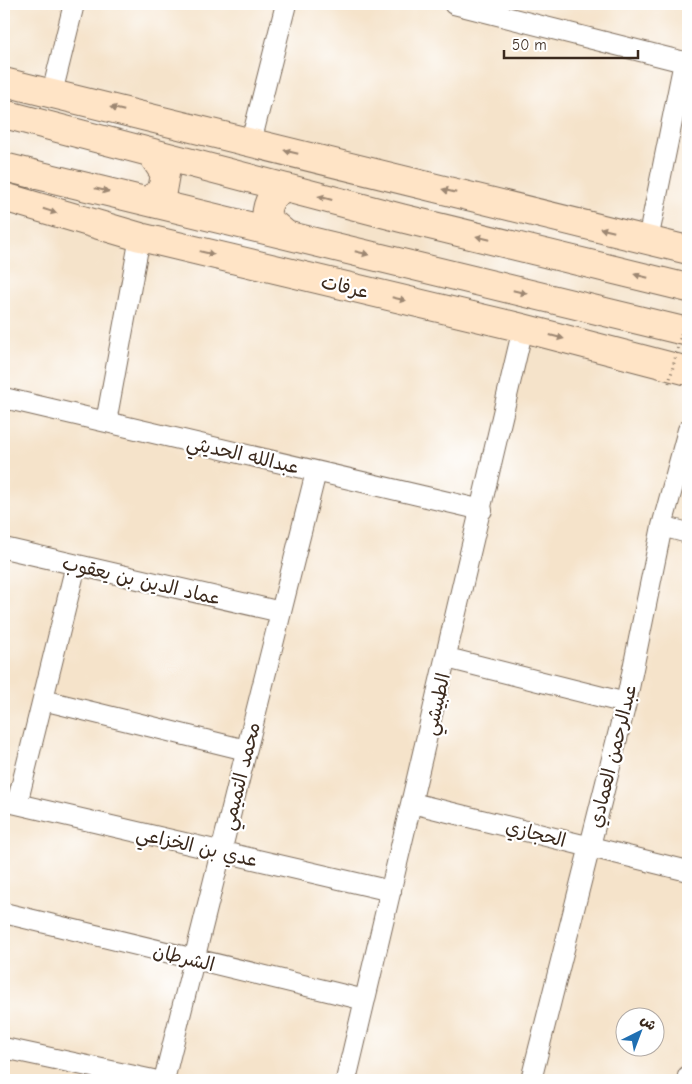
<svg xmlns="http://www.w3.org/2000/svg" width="692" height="1084" viewBox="0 0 692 1084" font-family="'Comic Neue','Playpen Sans Arabic',sans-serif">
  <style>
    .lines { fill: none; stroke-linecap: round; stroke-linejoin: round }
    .street-casing { stroke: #7c6b5a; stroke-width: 22 }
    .secondary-casing { stroke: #7c6b5a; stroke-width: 30 }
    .street { stroke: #fff; stroke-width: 20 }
    .secondary { stroke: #ffe4c6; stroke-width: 28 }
    .path-bridge { stroke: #7c6b5a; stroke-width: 3; stroke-dasharray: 1 4; stroke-linecap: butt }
    .oneway { fill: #9d8772 }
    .labels { text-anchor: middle; stroke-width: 4.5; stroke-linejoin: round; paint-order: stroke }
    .street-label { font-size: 19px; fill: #3b2a1e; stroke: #fff }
  </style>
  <rect width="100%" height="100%" fill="#fff"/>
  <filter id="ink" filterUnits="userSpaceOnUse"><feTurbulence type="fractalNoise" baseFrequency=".02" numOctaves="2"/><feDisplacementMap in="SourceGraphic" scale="10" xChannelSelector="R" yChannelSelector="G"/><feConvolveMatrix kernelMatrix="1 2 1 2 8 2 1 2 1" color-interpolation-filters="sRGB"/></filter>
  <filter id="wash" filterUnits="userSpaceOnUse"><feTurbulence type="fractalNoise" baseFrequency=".0096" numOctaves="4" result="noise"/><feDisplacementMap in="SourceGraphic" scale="20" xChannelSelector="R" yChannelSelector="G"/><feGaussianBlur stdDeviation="1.12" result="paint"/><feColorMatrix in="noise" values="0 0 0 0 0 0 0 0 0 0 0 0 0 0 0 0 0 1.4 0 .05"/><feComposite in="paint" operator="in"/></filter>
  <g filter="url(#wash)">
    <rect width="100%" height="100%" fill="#f5e3ca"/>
  </g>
  <g filter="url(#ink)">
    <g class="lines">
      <defs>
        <path id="street" d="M454 4 688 63
          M52 93 74 4
          M251 142 286 4
          M648 240 684 62
          M4 398 482 510
          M106 422 140 237
          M662 526 688 533
          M4 548 281 612
          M447 658 626 703
          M43 700 246 750
          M4 801 391 891
          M412 803 688 871
          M17 804 76 565
          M4 913 365 1000
          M4 1048 153 1080
          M164 1080 316 472
          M346 1080 523 328
          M531 1080 626 703 662 526 688 430
          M687 1080 688 1076"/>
        <path id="secondary" d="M4 82 688 250
          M4 114 401 218 688 288
          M4 167 688 332
          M4 197 140 237 523 328 688 371
          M148 201 162 191 165 174 151 153
          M285 234 266 218C267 201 271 195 287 188"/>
      </defs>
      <use href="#street" class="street-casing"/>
      <use href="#secondary" class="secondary-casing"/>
      <use href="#street" class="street"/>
      <use href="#secondary" class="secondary"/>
      <path class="path-bridge" d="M669 383 688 306"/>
    </g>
    <defs><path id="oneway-solid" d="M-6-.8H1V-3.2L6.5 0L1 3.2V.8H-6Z" transform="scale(1.25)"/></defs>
    <g class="oneway">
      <use href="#oneway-solid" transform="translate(117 109) rotate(-166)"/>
      <use href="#oneway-solid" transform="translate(291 152) rotate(-166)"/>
      <use href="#oneway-solid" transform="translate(102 190) rotate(14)"/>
      <use href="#oneway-solid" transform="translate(449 191) rotate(-166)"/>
      <use href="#oneway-solid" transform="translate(325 198) rotate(-165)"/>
      <use href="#oneway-solid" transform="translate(50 211) rotate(17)"/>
      <use href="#oneway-solid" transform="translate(607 230) rotate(-166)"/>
      <use href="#oneway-solid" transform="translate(483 238) rotate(-166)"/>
      <use href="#oneway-solid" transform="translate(207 253) rotate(13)"/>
      <use href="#oneway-solid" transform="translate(362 253) rotate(14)"/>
      <use href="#oneway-solid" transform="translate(641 276) rotate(-166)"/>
      <use href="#oneway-solid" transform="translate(520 292) rotate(14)"/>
      <use href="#oneway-solid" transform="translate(399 299) rotate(13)"/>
      <use href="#oneway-solid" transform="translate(557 337) rotate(15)"/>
    </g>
  </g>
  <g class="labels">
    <g class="street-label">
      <text transform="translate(345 286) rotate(13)" y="7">عرفات</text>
      <text transform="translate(243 454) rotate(13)" y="7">عبدالله الحديثي</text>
      <text transform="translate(142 580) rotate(13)" y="7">عماد الدين بن يعقوب</text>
      <text transform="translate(436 704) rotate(-77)" y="7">الطبيشي</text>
      <text transform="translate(612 756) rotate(-76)" y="7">عبدالرحمن العمادي</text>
      <text transform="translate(240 776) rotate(-76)" y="7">محمد التميمي</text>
      <text transform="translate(536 833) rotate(14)" y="7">الحجازي</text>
      <text transform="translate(197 846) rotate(13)" y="7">عدي بن الخزاعي</text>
      <text transform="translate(184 957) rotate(14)" y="7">الشرطان</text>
    </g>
  </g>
  <rect width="692" height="1084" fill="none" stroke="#fff" stroke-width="20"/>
  <g transform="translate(640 1032) rotate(42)"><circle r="24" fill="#ffffff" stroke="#b1aaa5"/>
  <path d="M0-4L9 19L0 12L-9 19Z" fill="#1f6fb2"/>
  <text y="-8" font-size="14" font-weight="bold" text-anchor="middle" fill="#3b2a1e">ش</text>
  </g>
  <path d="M504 50v8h134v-8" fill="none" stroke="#3b2a1e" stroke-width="2.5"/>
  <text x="512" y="50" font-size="15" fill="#3b2a1e" stroke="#ffffff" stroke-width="4" paint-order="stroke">50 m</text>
</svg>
